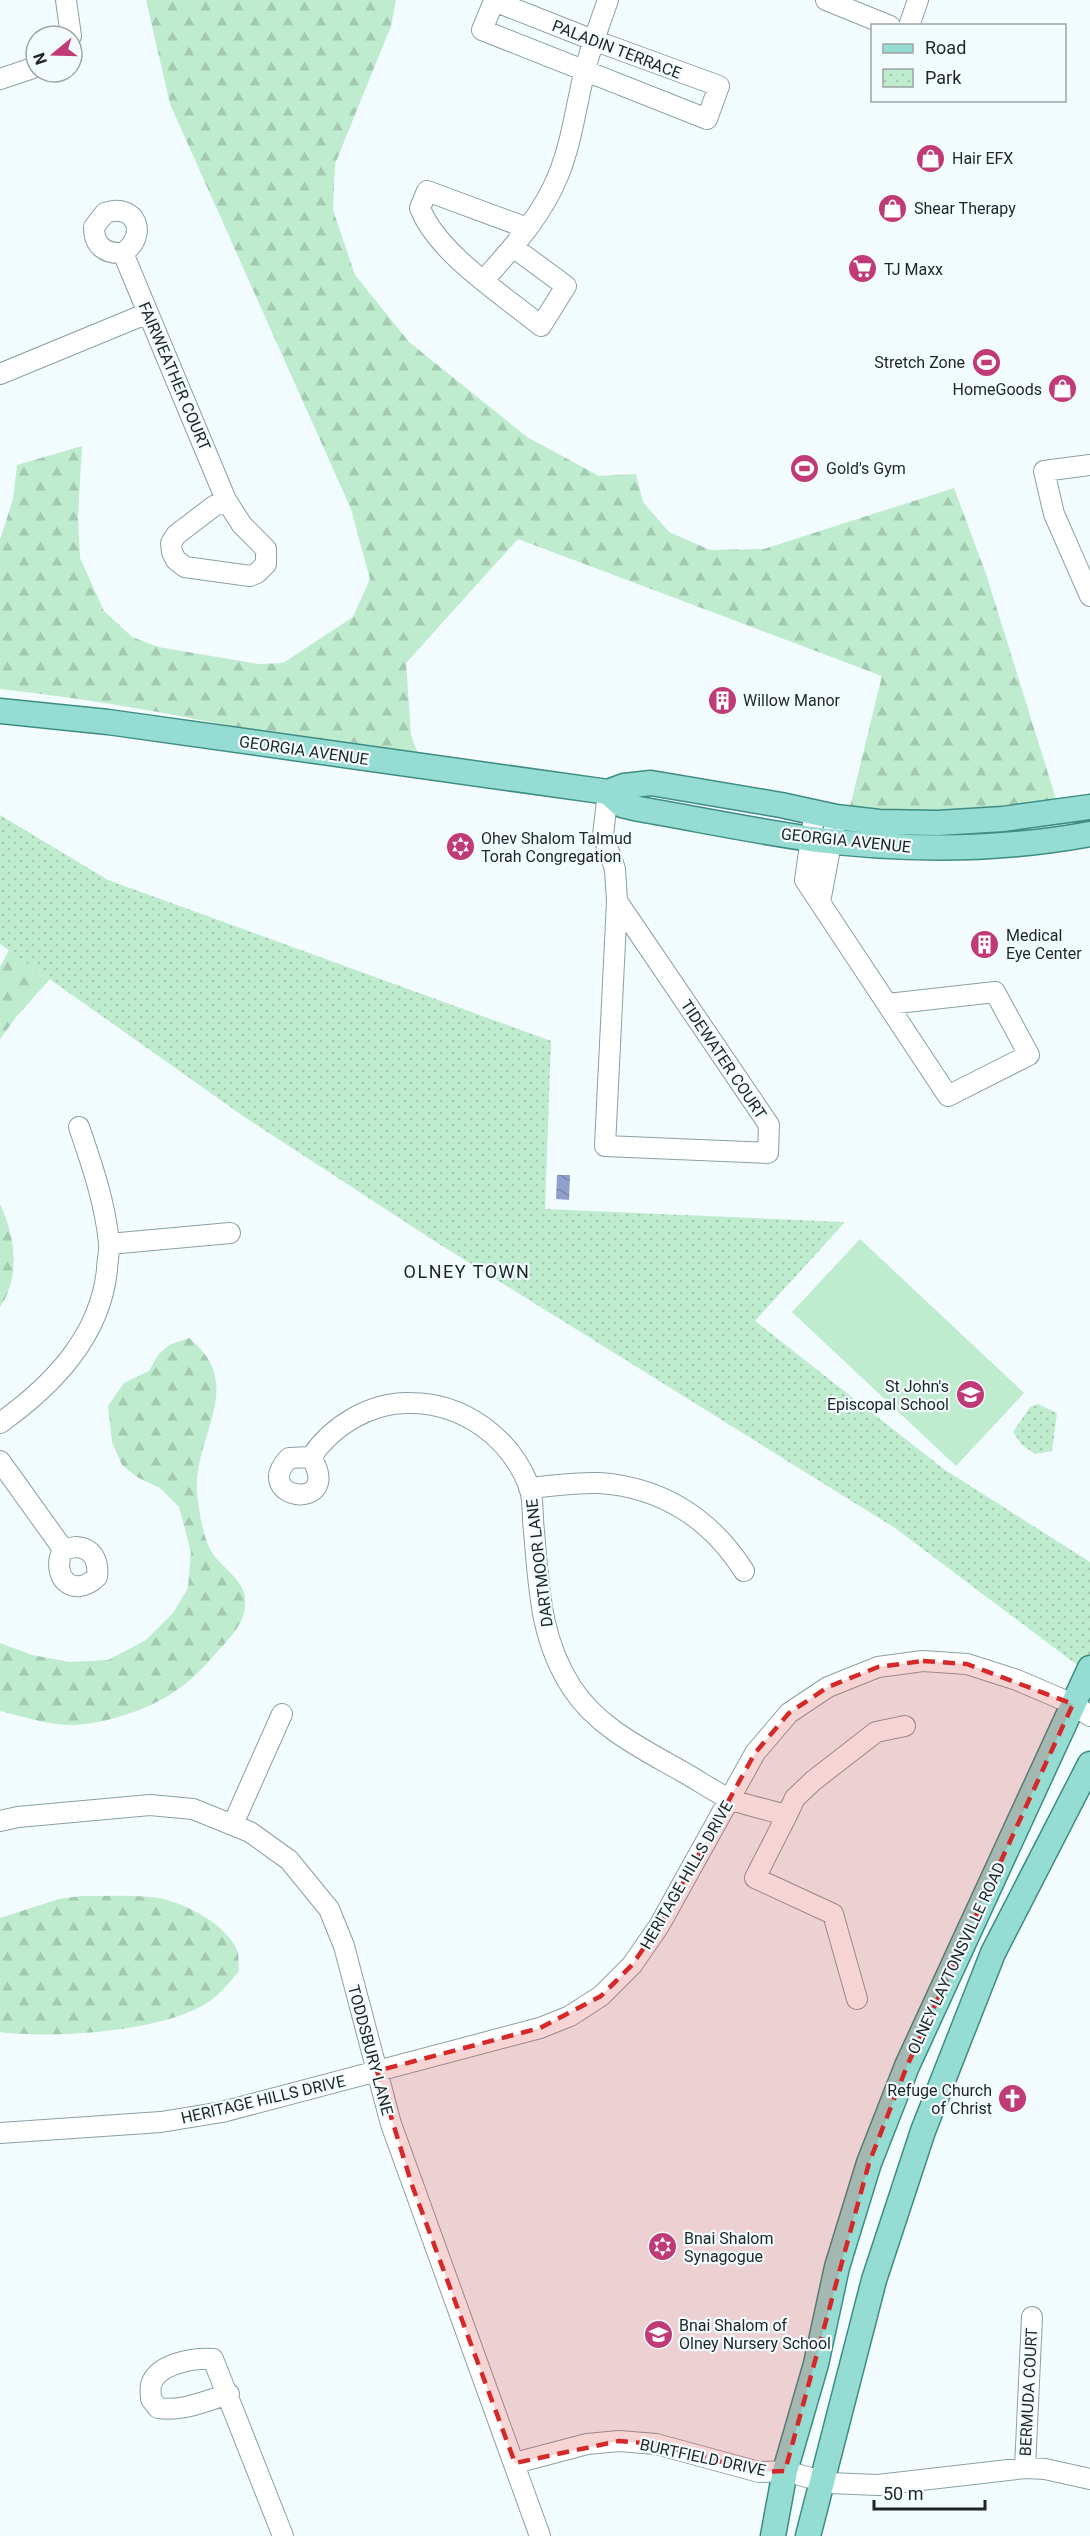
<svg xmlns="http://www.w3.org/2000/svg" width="1090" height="2536" viewBox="0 0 1090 2536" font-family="Roboto,sans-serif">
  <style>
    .forest { fill: url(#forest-firs) }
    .park { fill: url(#park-dots) }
    .garden { fill: #bfebce }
    .water { fill: url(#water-waves) }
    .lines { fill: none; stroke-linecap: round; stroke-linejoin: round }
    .minor-casing { stroke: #8aa0a5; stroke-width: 22 }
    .major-casing { stroke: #3e8c84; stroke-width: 27 }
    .minor { stroke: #fff; stroke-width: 20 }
    .major { stroke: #95dcd3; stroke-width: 24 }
    .marked { fill: #d62828; fill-opacity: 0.2; stroke: #d62828; stroke-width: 4.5; stroke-dasharray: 12 8; stroke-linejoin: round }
    .labels { text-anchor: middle; stroke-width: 4.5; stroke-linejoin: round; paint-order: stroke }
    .street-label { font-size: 16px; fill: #1d2527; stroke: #f2fbfd }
    .poi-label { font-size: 16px; fill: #1d2527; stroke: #f2fbfd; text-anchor: start }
    .neighbourhood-label { font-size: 18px; letter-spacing: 1.5px; fill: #1d2527; stroke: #f2fbfd }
  </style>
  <defs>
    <pattern id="forest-firs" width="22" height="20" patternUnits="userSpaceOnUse" patternTransform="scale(1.5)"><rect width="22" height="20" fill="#bfebce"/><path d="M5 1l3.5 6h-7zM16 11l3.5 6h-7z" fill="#a4c9b1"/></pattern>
    <pattern id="park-dots" width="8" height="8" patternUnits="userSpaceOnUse" patternTransform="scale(1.5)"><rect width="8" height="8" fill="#bfebce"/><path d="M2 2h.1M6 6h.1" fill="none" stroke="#a4c9b1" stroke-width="1.8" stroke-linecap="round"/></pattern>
    <pattern id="water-waves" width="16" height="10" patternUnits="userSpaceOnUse" patternTransform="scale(1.5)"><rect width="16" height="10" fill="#919fcc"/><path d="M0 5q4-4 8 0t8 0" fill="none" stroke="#7681a6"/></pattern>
  </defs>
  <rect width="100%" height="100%" fill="#f2fbfd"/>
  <path class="forest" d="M146 0H396L391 26 335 164 333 210 355 275 409 342 527 437 599 476 636 474 643 502 669 532 710 550 764 549 954 488 986 574 1060 812 847 819 882 676 518 539 406 663 411 735 423 767C283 737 143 704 0 689V540L13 499 17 465 82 446 78 516 80 558 104 611 132 637 158 647 259 664 283 663 353 617 370 579 351 509 170 104Z
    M9 950 50 979 17 1016 0 1039V967Z
    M0 1204C15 1235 21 1277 0 1307Z
    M189 1338C248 1386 193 1434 197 1493 199 1511 203 1539 213 1554 222 1567 244 1581 245 1598 247 1621 232 1636 217 1652 205 1666 190 1682 174 1692 148 1710 99 1726 67 1725 45 1724 21 1716 0 1711V1643L32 1655 70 1662 108 1660 146 1640 173 1613 188 1588 191 1552 179 1507 160 1488 137 1477 122 1465 112 1442 108 1406 124 1383 149 1371 158 1355 169 1345Z
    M81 1896C104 1896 128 1895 151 1897 178 1899 229 1924 238 1953 239 1958 238 1966 239 1971 230 1982 221 1993 210 2001 166 2032 52 2039 0 2032V1918L59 1899Z"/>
  <path class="park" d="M0 815 108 880 551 1041 545 1209 845 1222 755 1321 945 1470 1090 1562V1668L1088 1673 895 1528 436 1242 246 1118 0 944Z
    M1038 1404 1057 1413 1052 1451 1035 1454 1022 1445 1013 1432 1030 1407Z"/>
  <path class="garden" d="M860 1239 1024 1393 956 1466 792 1312Z"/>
  <path class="water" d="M557 1175H570L569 1200 556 1199Z"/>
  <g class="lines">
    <defs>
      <path id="minor" d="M66 0 71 36
        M826 0 890 26
        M494 1 593 40 719 86 707 119 482 30Z
        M909 26 918 0
        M0 79 36 67
        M513 247 566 286 541 326C503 295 437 253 420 208L427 191 527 228
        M123 253C105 254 94 246 94 227L105 213C136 202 149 235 123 253L226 500 214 506 176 535 171 543 172 552 176 560 185 567 250 576 257 573 266 564V549L242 525 226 500
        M484 280C512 248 542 216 558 176 572 142 576 105 585 70 591 46 600 23 608 0
        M0 374 148 313
        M1090 465 1044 471 1054 514 1090 596
        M608 792 603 835 615 869 617 901 605 1146 768 1153 769 1125 617 901
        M813 824 805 880 948 1096 1029 1055 995 992 888 1004
        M820 902 834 828
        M109 1244 230 1233
        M0 1423C52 1386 100 1337 107 1270 107 1261 110 1251 109 1243 105 1202 92 1165 79 1127
        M311 1457 289 1458C249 1500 345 1513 311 1457 333 1425 371 1402 410 1403 463 1403 510 1437 529 1486 534 1499 532 1518 534 1531 539 1588 540 1639 572 1688 598 1728 643 1749 683 1772 698 1780 714 1792 730 1799 748 1806 768 1810 787 1815L755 1878 833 1914 857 1999
        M0 1461 63 1549
        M529 1488C552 1486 576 1482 599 1483 662 1487 711 1519 744 1571
        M76 1547C93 1548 99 1561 97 1577 72 1600 50 1576 63 1549Z
        M787 1815 795 1798 813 1781 876 1732 905 1726
        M0 1821 18 1817 150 1805 193 1809 250 1832 289 1860 329 1909 344 1946 391 2124 540 2536
        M233 1824 282 1714
        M0 2133 161 2122 222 2112 540 2028 570 2016 601 1996 632 1965 659 1926 755 1753 789 1713 828 1687 878 1667 923 1661 967 1664 1017 1680 1073 1704 1090 1716
        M229 2394C205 2401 182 2412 158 2408L151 2399C151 2395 150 2389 151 2385 157 2363 195 2358 213 2359L283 2536
        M515 2463 587 2444 619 2441 656 2444 759 2472 785 2471 829 2483 878 2485 1025 2468 1045 2469 1090 2479
        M1025 2468 1032 2317"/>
      <path id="major" d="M0 711 108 722 608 792 624 786 651 783 781 805 836 817 879 822 938 823 1003 819 1090 807
        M608 792 622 805 639 809C697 819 754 831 811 839 903 851 998 851 1090 834
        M773 2536 785 2471 816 2364 837 2267 869 2163 907 2066 1090 1668
        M808 2536 874 2280 923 2131 993 1953 1090 1764"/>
    </defs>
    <use href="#minor" class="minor-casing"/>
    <use href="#major" class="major-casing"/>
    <use href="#minor" class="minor"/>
    <use href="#major" class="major"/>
  </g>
  <path class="marked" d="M923 1661 967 1664 1073 1704 907 2066 869 2163 785 2471 759 2472 656 2444 619 2441 515 2463 412 2185 377 2071 540 2028 601 1996 632 1965 659 1926 755 1753 789 1713 828 1687 878 1667Z"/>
  <defs>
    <symbol id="shop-disc" viewBox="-11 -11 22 22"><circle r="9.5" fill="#c13a78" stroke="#f2fbfd"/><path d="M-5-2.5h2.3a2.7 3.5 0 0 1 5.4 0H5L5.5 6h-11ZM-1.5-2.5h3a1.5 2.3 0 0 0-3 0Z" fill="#fff"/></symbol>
    <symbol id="supermarket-disc" viewBox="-11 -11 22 22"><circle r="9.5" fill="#c13a78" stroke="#f2fbfd"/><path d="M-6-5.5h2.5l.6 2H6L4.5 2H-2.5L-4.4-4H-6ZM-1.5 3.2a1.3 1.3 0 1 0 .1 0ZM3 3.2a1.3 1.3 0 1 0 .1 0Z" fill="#fff"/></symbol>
    <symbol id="stadium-disc" viewBox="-11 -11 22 22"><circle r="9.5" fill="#c13a78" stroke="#f2fbfd"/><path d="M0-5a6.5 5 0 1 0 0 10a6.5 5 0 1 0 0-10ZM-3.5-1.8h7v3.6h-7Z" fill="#fff"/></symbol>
    <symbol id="building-disc" viewBox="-11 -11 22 22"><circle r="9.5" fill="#c13a78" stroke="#f2fbfd"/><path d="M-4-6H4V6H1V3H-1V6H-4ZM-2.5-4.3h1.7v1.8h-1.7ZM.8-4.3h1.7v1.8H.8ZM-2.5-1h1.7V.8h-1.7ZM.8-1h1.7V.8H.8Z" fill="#fff"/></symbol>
    <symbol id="synagogue-disc" viewBox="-11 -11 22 22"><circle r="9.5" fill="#c13a78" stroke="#f2fbfd"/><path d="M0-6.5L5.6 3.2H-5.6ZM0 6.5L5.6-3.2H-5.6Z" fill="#fff"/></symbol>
    <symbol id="school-disc" viewBox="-11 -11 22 22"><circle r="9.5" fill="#c13a78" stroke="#f2fbfd"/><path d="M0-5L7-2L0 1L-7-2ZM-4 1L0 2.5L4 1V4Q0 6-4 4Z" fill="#fff"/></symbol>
    <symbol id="church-disc" viewBox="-11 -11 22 22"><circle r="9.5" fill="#c13a78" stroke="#f2fbfd"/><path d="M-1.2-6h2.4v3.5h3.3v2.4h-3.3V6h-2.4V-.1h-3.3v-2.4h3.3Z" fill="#fff"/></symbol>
  </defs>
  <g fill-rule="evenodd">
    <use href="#shop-disc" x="914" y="142" width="33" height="33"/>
    <use href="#shop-disc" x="876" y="192" width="33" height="33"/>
    <use href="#supermarket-disc" x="846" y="252" width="33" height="33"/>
    <use href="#stadium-disc" x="970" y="346" width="33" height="33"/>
    <use href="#shop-disc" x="1046" y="372" width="33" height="33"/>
    <use href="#stadium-disc" x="788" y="452" width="33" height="33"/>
    <use href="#building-disc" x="706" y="684" width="33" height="33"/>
    <use href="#synagogue-disc" x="444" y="830" width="33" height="33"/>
    <use href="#building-disc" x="968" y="928" width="33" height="33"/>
    <use href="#school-disc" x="954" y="1378" width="33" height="33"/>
    <use href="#church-disc" x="996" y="2082" width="33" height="33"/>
    <use href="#synagogue-disc" x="646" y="2230" width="33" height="33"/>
    <use href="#school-disc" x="642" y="2318" width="33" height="33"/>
  </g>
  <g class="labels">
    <g class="street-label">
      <text transform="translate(617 49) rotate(21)" y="6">PALADIN TERRACE</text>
      <text transform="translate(175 376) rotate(67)" y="6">FAIRWEATHER COURT</text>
      <text transform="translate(304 750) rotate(8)" y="6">GEORGIA AVENUE</text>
      <text transform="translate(846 840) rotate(6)" y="6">GEORGIA AVENUE</text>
      <text transform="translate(724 1059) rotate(56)" y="6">TIDEWATER COURT</text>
      <text transform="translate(539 1563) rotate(-97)" y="6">DARTMOOR LANE</text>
      <text transform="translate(686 1875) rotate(-60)" y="6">HERITAGE HILLS DRIVE</text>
      <text transform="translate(956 1958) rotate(-65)" y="6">OLNEY LAYTONSVILLE ROAD</text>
      <text transform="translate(371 2050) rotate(75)" y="6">TODDSBURY LANE</text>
      <text transform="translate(263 2099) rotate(-13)" y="6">HERITAGE HILLS DRIVE</text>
      <text transform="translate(1028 2392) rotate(-87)" y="6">BERMUDA COURT</text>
      <text transform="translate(703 2457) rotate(12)" y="6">BURTFIELD DRIVE</text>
    </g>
    <g class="poi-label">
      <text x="952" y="164">Hair EFX</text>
      <text x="914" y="214">Shear Therapy</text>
      <text x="884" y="275">TJ Maxx</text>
      <text x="965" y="368" text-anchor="end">Stretch Zone</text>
      <text x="1042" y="395" text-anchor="end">HomeGoods</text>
      <text x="826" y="474">Gold's Gym</text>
      <text x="743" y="706">Willow Manor</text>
      <text x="481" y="844">Ohev Shalom Talmud<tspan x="481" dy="18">Torah Congregation</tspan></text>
      <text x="1006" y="941">Medical<tspan x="1006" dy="18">Eye Center</tspan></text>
      <text x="949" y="1392" text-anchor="end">St John's<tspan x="949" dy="18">Episcopal School</tspan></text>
      <text x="992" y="2096" text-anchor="end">Refuge Church<tspan x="992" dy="18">of Christ</tspan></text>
      <text x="684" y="2244">Bnai Shalom<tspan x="684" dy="18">Synagogue</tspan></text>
      <text x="679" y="2331">Bnai Shalom of<tspan x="679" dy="18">Olney Nursery School</tspan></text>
    </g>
    <g class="neighbourhood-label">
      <text x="467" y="1278">OLNEY TOWN</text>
    </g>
  </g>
  <rect x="871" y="24" width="195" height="78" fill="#f2fbfd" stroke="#9da5a7" stroke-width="1.5"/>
  <rect x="883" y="44" width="30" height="9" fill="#95dcd3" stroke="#9da5a7" stroke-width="1.5"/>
  <text x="925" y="54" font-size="18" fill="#1d2527">Road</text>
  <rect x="883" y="69" width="30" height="18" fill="url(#park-dots)" stroke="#9da5a7" stroke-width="1.5"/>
  <text x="925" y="84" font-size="18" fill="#1d2527">Park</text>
  <g transform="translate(54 54) rotate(251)"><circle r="28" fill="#f2fbfd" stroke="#9da5a7" stroke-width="1.5"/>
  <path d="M0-4.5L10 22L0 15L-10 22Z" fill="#c13a78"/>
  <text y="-9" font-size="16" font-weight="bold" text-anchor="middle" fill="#1d2527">N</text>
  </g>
  <path d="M874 2500v9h111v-9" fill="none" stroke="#1d2527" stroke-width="3"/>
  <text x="883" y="2500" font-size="18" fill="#1d2527" stroke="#f2fbfd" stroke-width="4.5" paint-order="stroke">50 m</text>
</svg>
